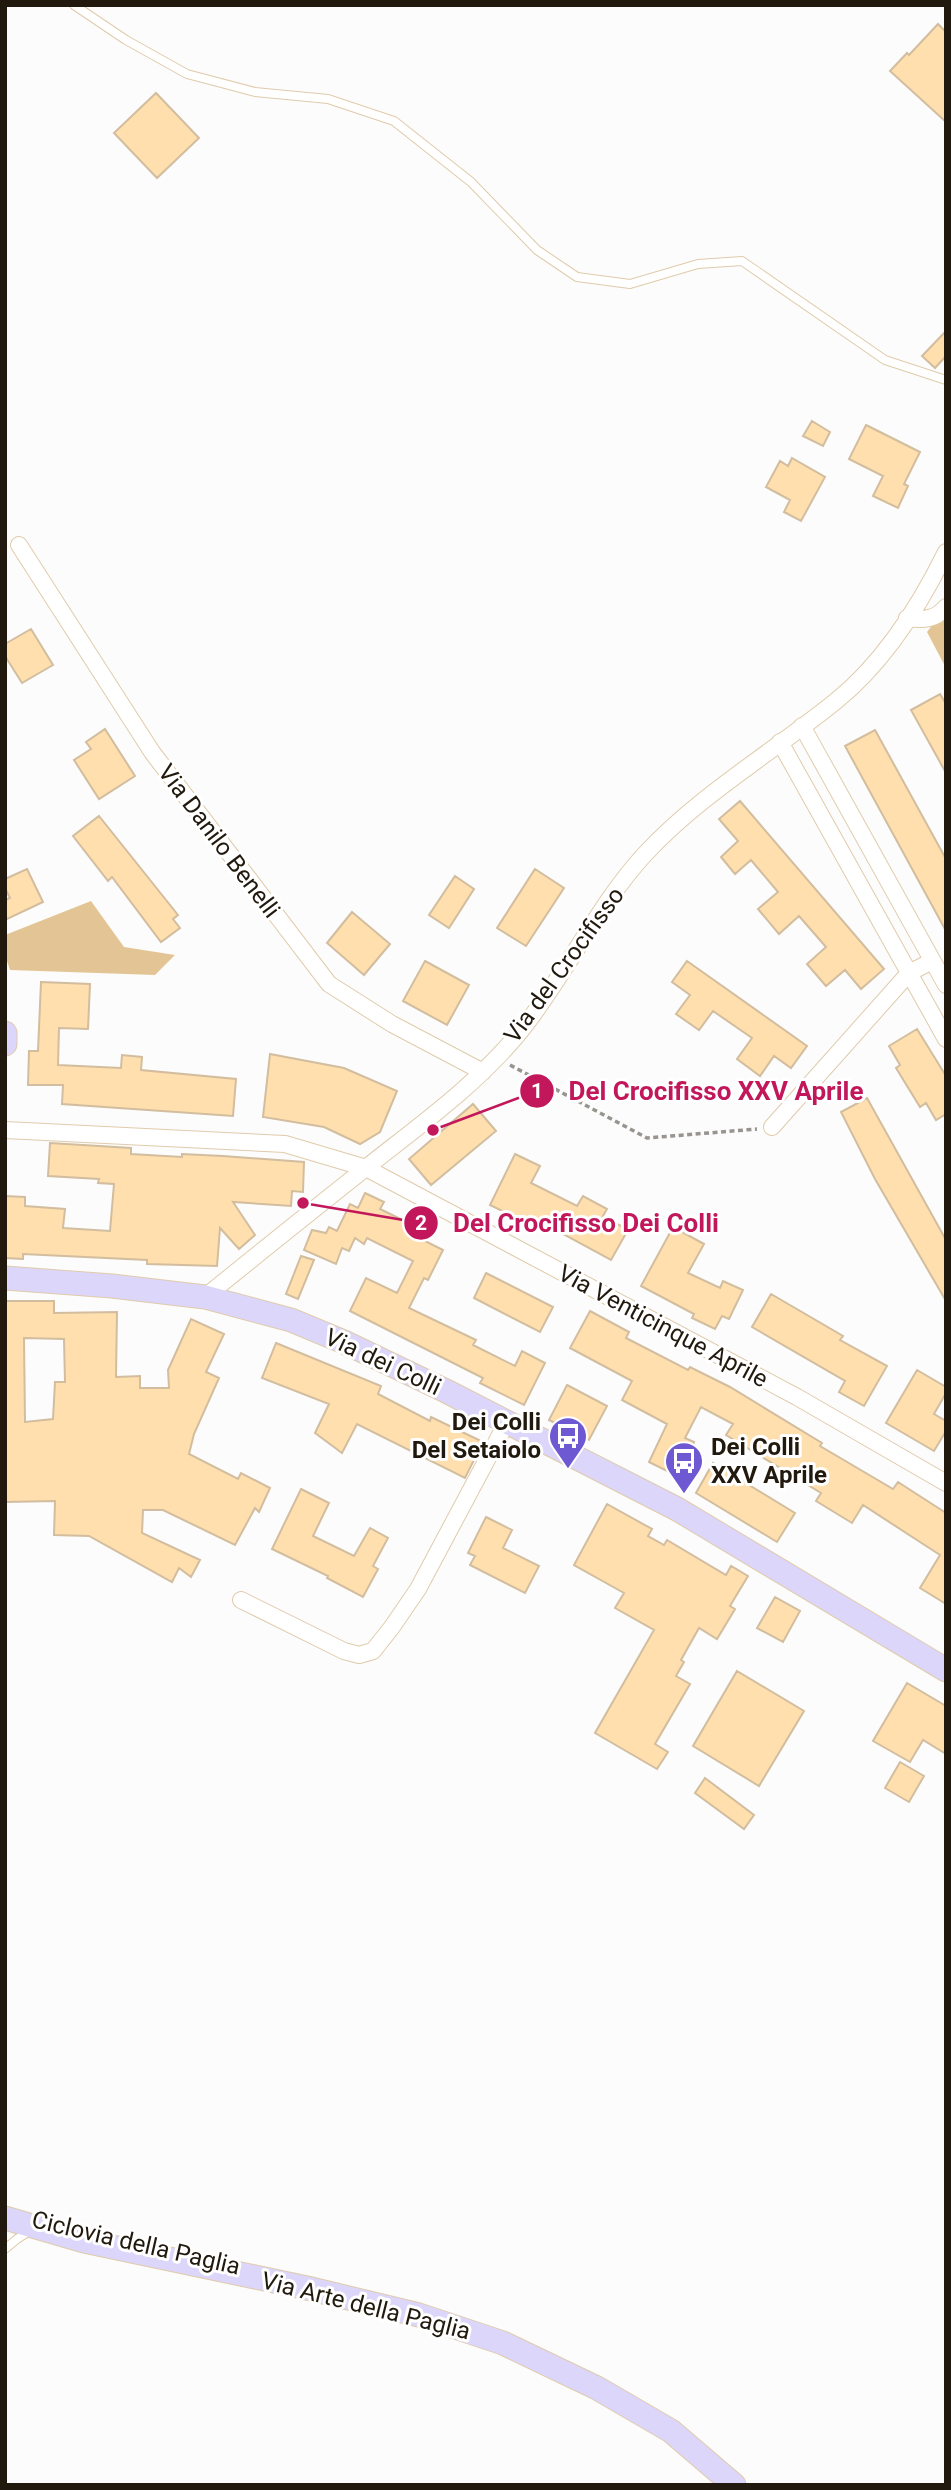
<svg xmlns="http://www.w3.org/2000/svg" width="951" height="2490" viewBox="0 0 951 2490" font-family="Roboto,sans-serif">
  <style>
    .green { fill: #e3c595 }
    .building { fill: #ffdfae; stroke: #d2bd9e; stroke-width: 2; fill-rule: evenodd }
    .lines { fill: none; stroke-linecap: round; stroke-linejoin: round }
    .lane-casing { stroke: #e0cbab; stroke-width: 10 }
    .street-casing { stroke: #e0cbab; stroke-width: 18 }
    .secondary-casing { stroke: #e0cbab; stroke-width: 25 }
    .path { stroke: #98948f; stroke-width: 3.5; stroke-dasharray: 5 3.5; stroke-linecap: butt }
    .lane { stroke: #fff; stroke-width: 8 }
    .street { stroke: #fff; stroke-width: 16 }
    .secondary { stroke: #dcd6fb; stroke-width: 23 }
    .labels { text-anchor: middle; stroke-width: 6; stroke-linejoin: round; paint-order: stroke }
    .street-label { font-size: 24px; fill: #21190d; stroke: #fff }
    .poi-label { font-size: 24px; font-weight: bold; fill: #21190d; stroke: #fff; text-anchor: end }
    .leader { fill: none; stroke: #c2185b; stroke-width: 2.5 }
    .callout-dot { fill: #c2185b; stroke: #fff; stroke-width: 2.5 }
    .mark-label { font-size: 21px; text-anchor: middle; font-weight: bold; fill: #fff }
    .callout-label { font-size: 26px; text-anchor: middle; font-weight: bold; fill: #c2185b; stroke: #fff; stroke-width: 6; stroke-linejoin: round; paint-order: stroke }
  </style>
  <rect width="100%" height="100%" fill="#fcfcfc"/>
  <path class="green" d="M946 607V668L927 632Z
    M91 901 124 947 175 955 155 975 10 970 5 955V935Z"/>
  <path class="building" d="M938 24 946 32V122L890 71 907 53 909 55Z
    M156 93 199 138 157 178 114 133Z
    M946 331V356L935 368 922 356Z
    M812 421 830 432 823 446 803 436Z
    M866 425 920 452 904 484 908 486 898 508 873 496 883 476 849 459Z
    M792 458 825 477 801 521 784 512 790 500 766 487 780 461 788 466Z
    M31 629 53 665 22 683 5 656V644Z
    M940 694 946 704V773L911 710Z
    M105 729 135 776 99 799 74 760 91 749 86 742Z
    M875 730 946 859V931L845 746Z
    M740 801 884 969 861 989 845 970 826 986 807 964 826 947 799 916 779 934 758 909 778 892 751 860 735 874 721 857 738 841 719 819Z
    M99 816 178 915 173 919 180 928 161 942 112 877 108 881 73 836Z
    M27 869 43 902 5 920V900L10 898 5 888V879Z
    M535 869 564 888 526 946 497 928Z
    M455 876 474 889 449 928 429 915Z
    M352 912 390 944 364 975 327 943Z
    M425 961 469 985 447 1025 403 1001Z
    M687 961 807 1046 791 1068 774 1056 760 1076 737 1059 752 1038 713 1011 699 1030 676 1014 690 995 672 982Z
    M41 982 90 984 88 1029 59 1028 58 1065 121 1068 122 1055 142 1057 141 1070 236 1079 233 1116 62 1104 63 1085H28L29 1051H38Z
    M917 1029 946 1076V1114L936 1120 926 1103 920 1107 896 1068 900 1065 889 1046Z
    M270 1054 344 1068 397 1091 380 1132 360 1144 324 1127 263 1117Z
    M867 1098 946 1240V1301L875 1179 841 1112Z
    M473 1104 496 1131 431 1185 409 1159Z
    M50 1143 131 1148V1154L182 1157V1154L223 1156 304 1162 303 1192 292 1191 291 1206 233 1202 255 1235 239 1249 220 1228 217 1266 147 1264V1260L23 1254V1259L5 1258V1196L25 1197V1206L65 1209 63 1228 110 1231 114 1184 98 1183 99 1179 48 1176Z
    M515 1154 540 1166 531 1183 577 1206 583 1196 607 1209 603 1216 628 1230 611 1260 543 1223 540 1229 490 1205Z
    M365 1193 384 1202 380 1209 429 1233 425 1241 443 1250 428 1280 424 1278 409 1308 476 1340 473 1345 515 1366 522 1351 545 1363 524 1405 480 1383 483 1378 350 1311 366 1278 397 1293 413 1261 367 1238 364 1244 355 1238 349 1251 342 1248 336 1264 304 1250 312 1230 326 1233 329 1227 337 1231 350 1204 358 1208Z
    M673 1227 704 1244 688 1273 720 1288 723 1281 743 1290 729 1319 722 1316 715 1329 692 1318 694 1314 641 1286Z
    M301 1256 314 1260 298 1299 286 1294Z
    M486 1273 553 1307 540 1332 474 1298Z
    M771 1294 843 1336 840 1340 887 1366 864 1406 839 1392 845 1381 752 1327Z
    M5 1301H54V1313L117 1312 116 1377 140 1376V1388H169L168 1370 191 1319 224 1334 206 1372 219 1378 194 1434 189 1454 238 1479 241 1473 270 1488 259 1512 255 1508 235 1545 163 1510H143L142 1533 200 1560 191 1577 179 1568 172 1582 89 1536 54 1535 55 1501 5 1502ZM24 1338 64 1339 65 1382H55L53 1419 25 1422Z
    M590 1311 629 1332 626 1338 688 1370 690 1367 730 1387 822 1443 820 1446 893 1489 898 1482 946 1513V1604L920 1588 940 1555 863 1505 852 1523 816 1501 821 1493 726 1435 733 1424 701 1407 685 1438 694 1442 677 1476 649 1462 667 1424 622 1400 632 1381 570 1348Z
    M276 1343 381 1386 378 1394 430 1421 431 1417 483 1442 465 1478 357 1424 342 1453 315 1433 329 1404 262 1378Z
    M917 1370 946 1387V1393L934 1414 946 1421V1431L934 1451 886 1423Z
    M567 1385 607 1406 589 1440 549 1420Z
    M713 1463 795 1513 777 1542 696 1493Z
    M301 1489 329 1503 313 1536 354 1556 370 1528 388 1538 373 1566 378 1569 363 1597 327 1578 328 1576 272 1549Z
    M607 1504 652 1529 648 1536 664 1545 667 1540 726 1575 731 1566 748 1576 730 1606 735 1609 717 1639 699 1628 681 1660 684 1662 676 1676 690 1684 655 1744 668 1752 657 1769 595 1733 654 1630 615 1608 624 1593 574 1565Z
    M486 1517 512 1530 503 1548 539 1566 525 1593 470 1565 475 1556 468 1553Z
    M775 1597 800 1611 783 1642 757 1628Z
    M737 1671 804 1711 759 1786 693 1746Z
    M907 1683 946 1706V1754L923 1740 910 1762 873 1741Z
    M900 1762 924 1776 909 1802 885 1788Z
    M705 1778 754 1815 744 1829 695 1793Z"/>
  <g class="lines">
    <defs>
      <path id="lane" d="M74 5 126 40 187 74 255 92 328 99 394 121 471 182 537 250 577 277 630 284 698 264 742 261 885 360 946 380
        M5 2249 17 2239 31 2230"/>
      <path id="street" d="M19 545 152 752 329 984 392 1024 483 1072
        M907 618C924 620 935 620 946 607
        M802 726 946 985
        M780 742 946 1039
        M772 1127 909 973 932 961
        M5 1130 285 1144 366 1168 797 1397 946 1483
        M205 1297C259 1253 313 1210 367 1167 420 1125 476 1085 519 1033 564 978 597 906 645 854 701 794 773 752 836 701 883 663 920 605 946 552
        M241 1600 344 1651 359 1655 373 1651 392 1627 418 1589 507 1422"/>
      <path id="secondary" d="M5 1033V1044
        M5 1278 112 1286 205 1297 291 1320 344 1342 446 1391 677 1509 946 1670
        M5 2218 84 2241 307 2288 419 2315 503 2343 597 2388 671 2431 734 2485"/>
    </defs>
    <use href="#lane" class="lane-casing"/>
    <use href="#street" class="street-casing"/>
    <use href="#secondary" class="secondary-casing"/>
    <path class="path" d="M510 1065 647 1138 757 1129"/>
    <use href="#lane" class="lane"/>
    <use href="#street" class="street"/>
    <use href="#secondary" class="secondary"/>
  </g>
  <defs>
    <symbol id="bus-pin" viewBox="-11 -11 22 30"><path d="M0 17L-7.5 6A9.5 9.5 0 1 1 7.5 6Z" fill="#6f59d3" stroke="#fff"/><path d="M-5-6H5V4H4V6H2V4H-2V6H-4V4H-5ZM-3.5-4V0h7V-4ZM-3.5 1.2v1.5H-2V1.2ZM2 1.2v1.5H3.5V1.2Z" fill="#fff"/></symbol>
  </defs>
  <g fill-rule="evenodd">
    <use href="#bus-pin" x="546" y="1414" width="44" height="60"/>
    <use href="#bus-pin" x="662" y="1439" width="44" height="60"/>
  </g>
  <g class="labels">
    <g class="street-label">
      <text transform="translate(219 841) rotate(53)" y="8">Via Danilo Benelli</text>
      <text transform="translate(564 965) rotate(-54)" y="8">Via del Crocifisso</text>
      <text transform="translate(663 1326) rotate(28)" y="8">Via Venticinque Aprile</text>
      <text transform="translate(383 1362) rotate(25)" y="8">Via dei Colli</text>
      <text transform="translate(136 2243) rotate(13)" y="8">Ciclovia della Paglia</text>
      <text transform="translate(366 2306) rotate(14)" y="8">Via Arte della Paglia</text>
    </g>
    <g class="poi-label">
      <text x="541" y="1430">Dei Colli<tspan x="541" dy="28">Del Setaiolo</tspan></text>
      <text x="711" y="1455" text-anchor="start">Dei Colli<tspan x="711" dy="28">XXV Aprile</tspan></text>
    </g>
  </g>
  <path class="leader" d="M433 1130L537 1091M303 1203L421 1223"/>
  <g class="callout-dot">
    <circle cx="433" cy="1130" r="7"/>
    <circle cx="303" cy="1203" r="7"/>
    <circle cx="537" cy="1091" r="18"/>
    <circle cx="421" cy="1223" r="18"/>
  </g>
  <g class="mark-label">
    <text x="537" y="1098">1</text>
    <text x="421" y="1230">2</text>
  </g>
  <g class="callout-label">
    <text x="716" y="1100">Del Crocifisso XXV Aprile</text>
    <text x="586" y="1232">Del Crocifisso Dei Colli</text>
  </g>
  <rect width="951" height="2490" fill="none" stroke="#21190d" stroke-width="14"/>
</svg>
